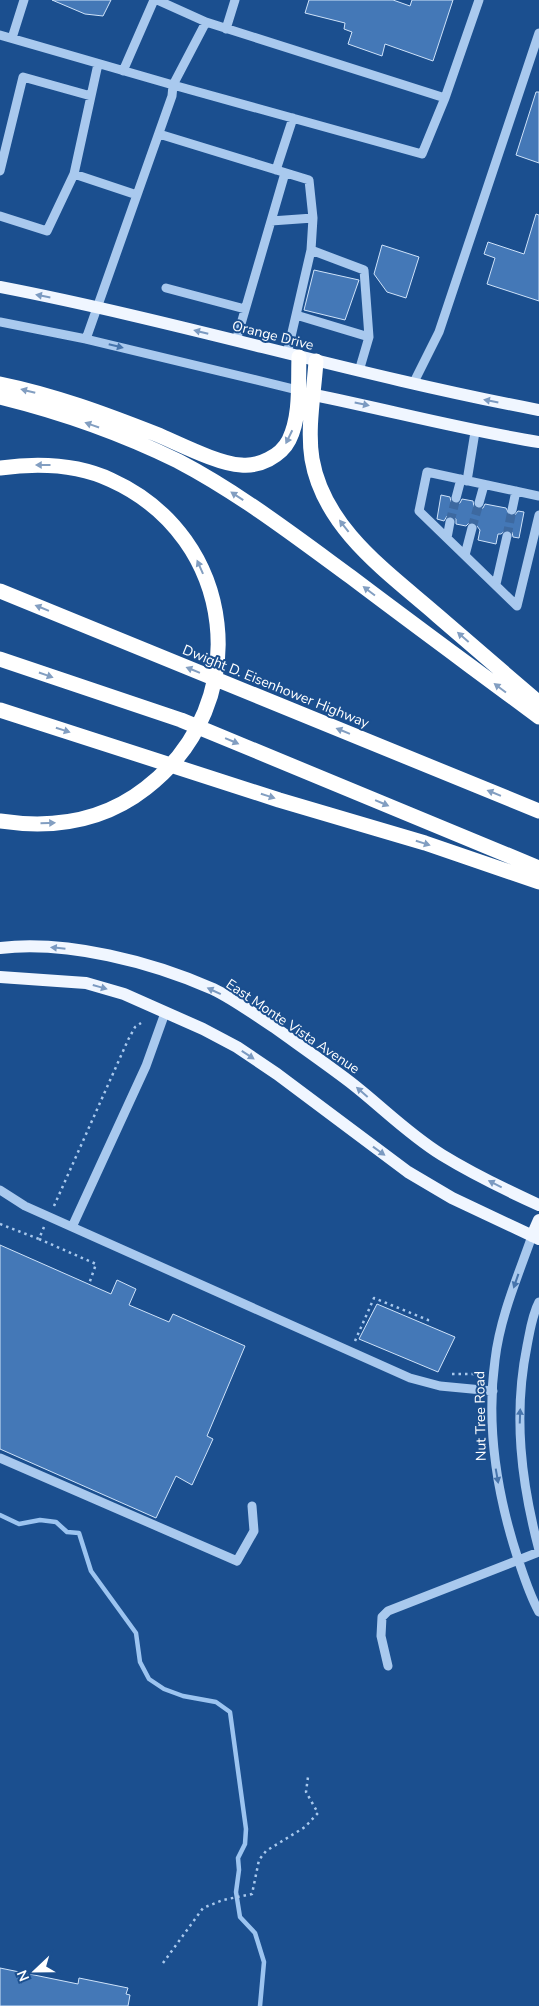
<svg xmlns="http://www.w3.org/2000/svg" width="539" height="2006" viewBox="0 0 539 2006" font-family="'Nunito Sans',sans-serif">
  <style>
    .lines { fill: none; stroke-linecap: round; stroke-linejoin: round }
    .stream { stroke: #9cc4f0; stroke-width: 4.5 }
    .building { fill: #4478b7; stroke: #cfe3fa }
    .minor-tunnel { stroke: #3d69a0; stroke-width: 9; stroke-dasharray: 9 4.5; stroke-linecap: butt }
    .path { stroke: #a9c9ee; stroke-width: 2.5; stroke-dasharray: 2.5 4; stroke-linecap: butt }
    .minor { stroke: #a9c9ee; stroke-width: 9 }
    .major { stroke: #f0f6ff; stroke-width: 12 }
    .highway { stroke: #fff; stroke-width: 15 }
    .oneway { fill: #7b9ac1 }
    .oneway2 { fill: #4674ac }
    .oneway3 { fill: #829ec1 }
    .labels { text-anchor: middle; stroke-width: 4; stroke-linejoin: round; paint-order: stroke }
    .street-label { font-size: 14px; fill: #fff; stroke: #1b4f8f }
  </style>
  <rect width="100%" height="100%" fill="#1b4f8f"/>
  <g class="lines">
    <path class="stream" d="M0 1515 19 1524 40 1520 56 1522 67 1532 79 1533 91 1571 136 1633 140 1662 149 1679 164 1689 183 1696 216 1702 230 1712 246 1829 245 1844 238 1858 239 1870 236 1892 240 1917 255 1933 264 1962 260 2006"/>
  </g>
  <path class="building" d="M52 0H111L103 16 85 14Z
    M309 0H393L410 6 412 0H453L433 61 385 44 382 56 348 44 352 32 344 29 345 23 305 13Z
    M536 92H539V163L516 155Z
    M536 214 539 215V301L487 284 495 258 484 254 488 242 524 254Z
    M382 245 419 257 406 298 387 292 374 274Z
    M314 270 359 280 345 320 304 310Z
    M441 495 450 497 451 502 455 504 460 503 462 499 473 501 474 507 478 509 483 508 485 504 506 508 510 516H514L518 511 524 512 519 538 513 537 512 532 506 530 501 534H498L496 544 478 540 480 530 474 522H470L466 526 456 524V519L452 516H447L444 521 437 519Z
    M0 1245 111 1294 117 1280 136 1289 129 1305 169 1322 173 1314 245 1346 207 1436 213 1439 192 1485 176 1476 156 1518 0 1449Z
    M377 1304 455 1337 438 1372 359 1339Z
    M0 1968 78 1984 79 1978 128 1988 126 1994 130 1995 128 2006H0Z"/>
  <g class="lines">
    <path class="minor-tunnel" d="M450 522 456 498
      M472 528 479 503
      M507 536 512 510"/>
    <path class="path" d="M54 1206 128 1040 135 1027 141 1023
      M0 1224 39 1239
      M44 1227 39 1239 96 1264 89 1284
      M355 1341 374 1298 428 1320 426 1325
      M452 1374H481
      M163 1963 203 1908 223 1900 252 1894 259 1860 266 1851 305 1827 318 1813 306 1792 308 1777"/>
    <path class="minor" d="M157 0 206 22
      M226 29 235 0
      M0 35 173 85 172 96 86 339
      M12 38 24 0
      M98 64 74 174 137 195
      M123 71 154 0
      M445 98 422 154 173 85 206 22 445 98 479 0
      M159 134 309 180 313 218 311 250
      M276 170 293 118
      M0 171 23 77 91 96
      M0 216 47 231 74 174
      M271 221 313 218
      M166 288 245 309
      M296 315 369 337
      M0 322 86 339 302 391
      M236 341 285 173
      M287 354 311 250 364 270 369 337 359 371
      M413 384 439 332 539 33
      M467 481 475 432
      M539 496 427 472 419 511 517 606 539 515
      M456 498 461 479
      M479 503 484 485
      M512 510 516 491
      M447 538 450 522
      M465 555 472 528
      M496 584 507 536
      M0 1190 25 1206 410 1378 440 1386 493 1391
      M72 1227 146 1066 165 1013
      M532 1236C518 1276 500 1317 495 1360 486 1427 497 1495 518 1559 524 1577 530 1596 539 1612
      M539 1302C532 1315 530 1331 527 1346 513 1415 521 1482 539 1550
      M0 1458 237 1561 254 1531 252 1506
      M388 1666 381 1636 382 1617 388 1611 539 1552"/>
    <path class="major" d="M0 287C181 322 358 376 539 410
      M314 395C389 410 463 430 539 442
      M0 948C67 940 152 962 213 989 234 999 254 1014 274 1027 299 1045 325 1063 350 1082 381 1106 408 1134 442 1155 473 1174 506 1190 539 1205
      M0 977 86 983 124 994 203 1029 237 1047 277 1074 408 1172 452 1198 539 1239
      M532 1236 539 1220"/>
    <path class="highway" d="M316 361C314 393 307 428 312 459 324 529 389 573 438 616 472 645 505 674 539 703
      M0 384C54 395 105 414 156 434 178 443 218 464 241 465 259 467 281 456 289 440 301 416 298 383 299 357
      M0 397C61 412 121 433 178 461 239 493 295 536 351 577 413 624 476 670 539 717
      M0 468C37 463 77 464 111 480 237 537 256 703 146 788 104 821 53 829 0 821
      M0 591 539 811
      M0 659 181 720 539 868
      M0 710 279 800 425 843 539 882"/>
  </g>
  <defs><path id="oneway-solid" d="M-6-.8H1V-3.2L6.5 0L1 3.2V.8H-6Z" transform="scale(1.25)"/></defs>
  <g class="oneway">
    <use href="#oneway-solid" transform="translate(43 296) rotate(-169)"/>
    <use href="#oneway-solid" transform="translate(201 332) rotate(-166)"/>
    <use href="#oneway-solid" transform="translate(491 401) rotate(-169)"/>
    <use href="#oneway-solid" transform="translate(362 404) rotate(12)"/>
    <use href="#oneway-solid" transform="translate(58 948) rotate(-174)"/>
    <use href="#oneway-solid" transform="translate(100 987) rotate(16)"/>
    <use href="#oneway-solid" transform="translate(214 991) rotate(-155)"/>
    <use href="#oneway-solid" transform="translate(248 1055) rotate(33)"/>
    <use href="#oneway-solid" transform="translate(362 1092) rotate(-139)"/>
    <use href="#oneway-solid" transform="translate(379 1151) rotate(36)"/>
    <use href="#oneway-solid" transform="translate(495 1184) rotate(-153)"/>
  </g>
  <g class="oneway2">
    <use href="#oneway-solid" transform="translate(116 346) rotate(14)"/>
    <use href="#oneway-solid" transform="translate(516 1281) rotate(109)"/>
    <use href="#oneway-solid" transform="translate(520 1416) rotate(-88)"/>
    <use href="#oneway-solid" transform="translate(497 1476) rotate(80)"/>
  </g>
  <g class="oneway3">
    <use href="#oneway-solid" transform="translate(28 391) rotate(-166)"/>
    <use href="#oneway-solid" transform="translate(92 425) rotate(-161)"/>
    <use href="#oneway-solid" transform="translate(289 437) rotate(116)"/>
    <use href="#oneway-solid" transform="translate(43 465) rotate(-180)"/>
    <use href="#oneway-solid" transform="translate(237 496) rotate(-147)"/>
    <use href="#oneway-solid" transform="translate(344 526) rotate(-128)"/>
    <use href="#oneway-solid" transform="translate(200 567) rotate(-114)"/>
    <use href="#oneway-solid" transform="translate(369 591) rotate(-143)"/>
    <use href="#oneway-solid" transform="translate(42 608) rotate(-158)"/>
    <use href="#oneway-solid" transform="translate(463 637) rotate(-139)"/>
    <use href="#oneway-solid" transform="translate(193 670) rotate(-158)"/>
    <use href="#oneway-solid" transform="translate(46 675) rotate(19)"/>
    <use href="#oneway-solid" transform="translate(500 688) rotate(-143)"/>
    <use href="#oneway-solid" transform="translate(63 730) rotate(18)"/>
    <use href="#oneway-solid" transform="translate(343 731) rotate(-158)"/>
    <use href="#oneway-solid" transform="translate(232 741) rotate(23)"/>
    <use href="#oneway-solid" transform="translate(494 793) rotate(-158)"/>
    <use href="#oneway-solid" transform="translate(268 796) rotate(18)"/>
    <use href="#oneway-solid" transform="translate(382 803) rotate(23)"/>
    <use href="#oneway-solid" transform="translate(48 823) rotate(-2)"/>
    <use href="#oneway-solid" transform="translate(423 843) rotate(17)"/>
  </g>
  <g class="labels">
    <g class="street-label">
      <text transform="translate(273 335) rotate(14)" y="5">Orange Drive</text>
      <text transform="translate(276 686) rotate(22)" y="5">Dwight D. Eisenhower Highway</text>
      <text transform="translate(293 1026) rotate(34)" y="5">East Monte Vista Avenue</text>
      <text transform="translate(480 1416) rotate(-91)" y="5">Nut Tree Road</text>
    </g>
  </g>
  <g transform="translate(35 1971) rotate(248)" stroke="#1b4f8f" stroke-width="4" paint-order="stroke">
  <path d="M0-4L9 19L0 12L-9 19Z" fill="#ffffff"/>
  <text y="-8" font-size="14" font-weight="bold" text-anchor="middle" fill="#ffffff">N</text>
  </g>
</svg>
